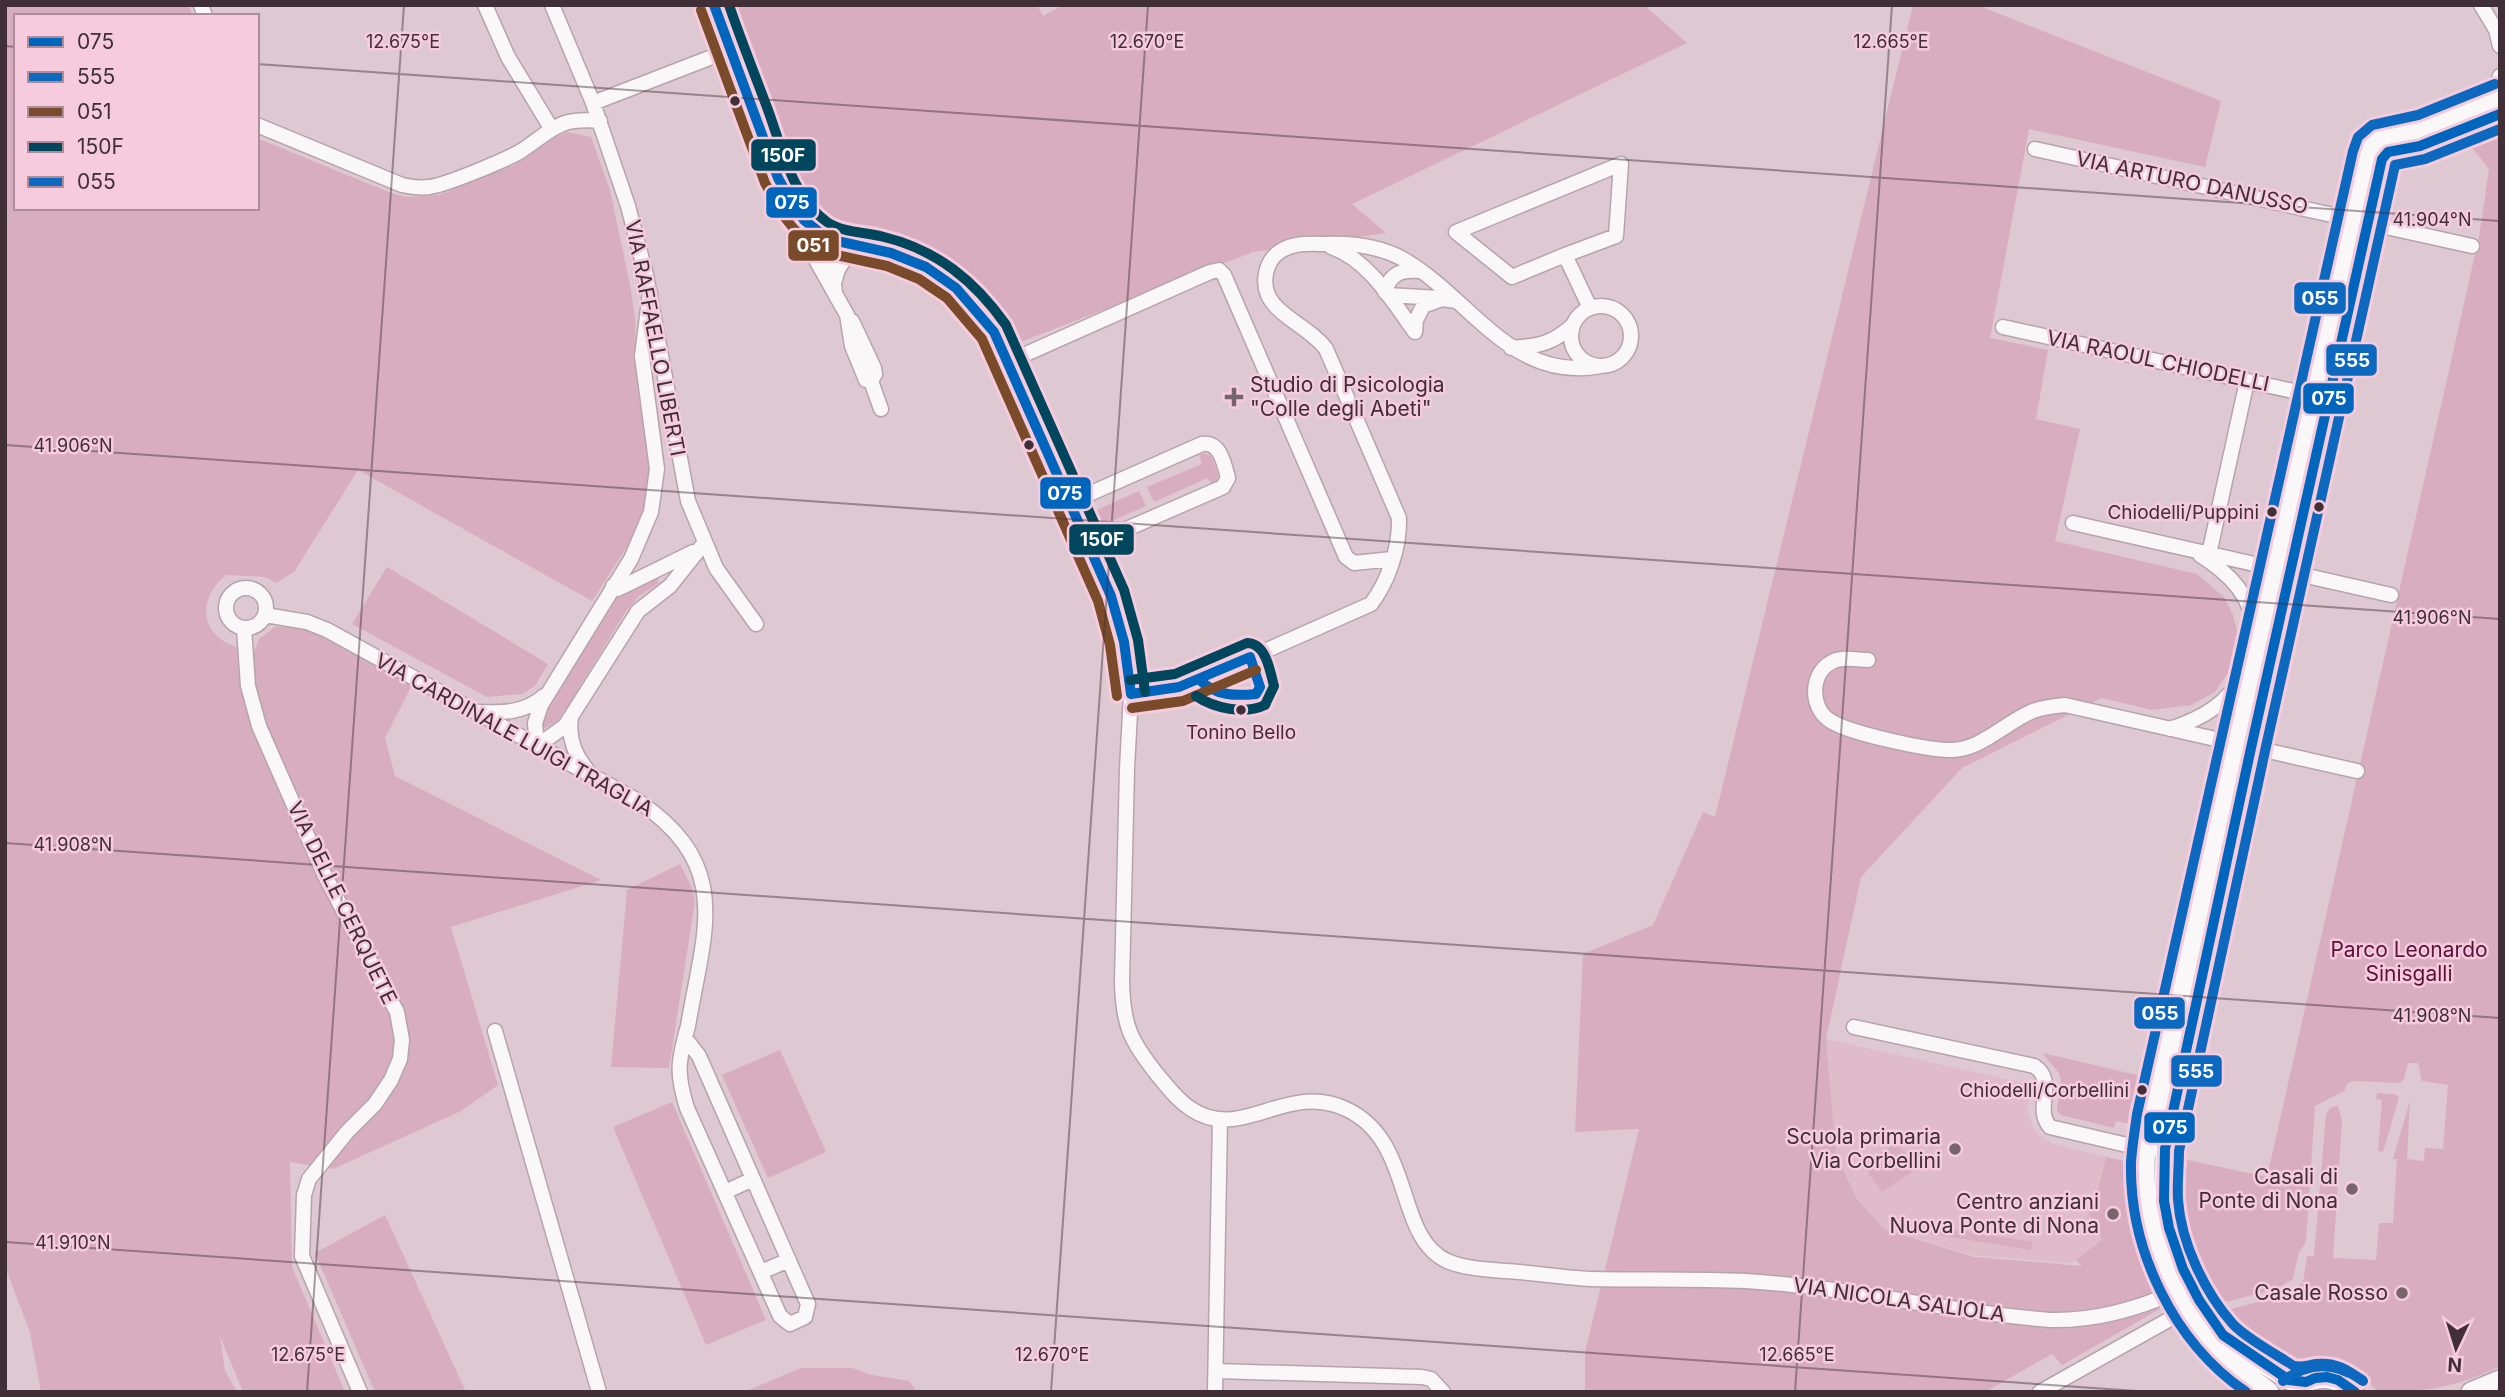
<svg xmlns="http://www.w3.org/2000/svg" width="2505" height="1397" viewBox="0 0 2505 1397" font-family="Inter,sans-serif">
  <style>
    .built { fill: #e0bbca }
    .green { fill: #d8adc0 }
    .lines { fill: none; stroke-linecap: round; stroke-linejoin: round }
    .street-casing { stroke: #b6a4ac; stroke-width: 17 }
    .secondary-casing { stroke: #b6a4ac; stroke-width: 22 }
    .street { stroke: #faf7f8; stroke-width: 14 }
    .secondary { stroke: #faf7f8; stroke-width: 19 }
    .bus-1-casing { stroke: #f6cbdd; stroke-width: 16 }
    .bus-2-casing { stroke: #f6cbdd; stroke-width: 16 }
    .bus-3-casing { stroke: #f6cbdd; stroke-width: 16 }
    .bus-4-casing { stroke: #f6cbdd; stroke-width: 16 }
    .bus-5-casing { stroke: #f6cbdd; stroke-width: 16 }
    .bus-1 { stroke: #0065bd; stroke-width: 10 }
    .bus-2 { stroke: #0c69bf; stroke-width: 10 }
    .bus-3 { stroke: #7a4b2a; stroke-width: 10 }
    .bus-4 { stroke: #00475d; stroke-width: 10 }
    .bus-5 { stroke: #0c69bf; stroke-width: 10 }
    .ticks { fill: none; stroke: #402f36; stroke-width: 2; stroke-opacity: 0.45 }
    .bus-dot { fill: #402f36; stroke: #f6cbdd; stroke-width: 2.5 }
    .poi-dot { fill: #77656c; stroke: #f6cbdd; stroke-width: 2.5 }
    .labels { text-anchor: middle; stroke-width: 5; stroke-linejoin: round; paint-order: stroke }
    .bus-label { font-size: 19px; fill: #402f36; stroke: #f6cbdd; text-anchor: end }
    .street-label { font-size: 21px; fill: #402f36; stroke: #f6cbdd }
    .poi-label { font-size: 21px; fill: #402f36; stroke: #f6cbdd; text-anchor: end }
    .park-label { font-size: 21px; fill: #5b123b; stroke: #f6cbdd }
    .ticks-label { font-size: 18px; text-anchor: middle; fill: #402f36; stroke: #f6cbdd; stroke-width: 5; stroke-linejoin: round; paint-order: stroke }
    .line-badge { stroke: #f6cbdd; stroke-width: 2.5 }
    .badge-label { font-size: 19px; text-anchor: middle; font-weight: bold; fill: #fff }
  </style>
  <rect width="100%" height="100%" fill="#dec8d1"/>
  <path class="built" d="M1826 1039 2033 1085 2027 1111 2035 1132 2051 1143 2106 1157 2094 1206 2103 1240 2076 1260 2067 1263 1972 1255 1884 1229 1857 1199 1836 1155Z"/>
  <path class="green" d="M5 5H188L193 16H16V208H257V138L391 193 406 197 439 195 514 165 556 136 567 132 591 137 610 190 630 285 635 317 636 363 651 478 643 516 635 534 592 601 358 470 294 572 276 583 265 577 226 575C204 592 197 622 222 640 230 646 243 649 253 654L259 639 275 627 295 626 333 640 412 685 385 738 395 776 601 880 451 927 498 1085 461 1111 333 1169 290 1162 292 1267 345 1392H243L220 1336 225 1371 237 1392H41L30 1332 5 1267Z
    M727 5H1037L1043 16 1063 5H1644L1687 43 1352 204 1386 233 1253 252 1018 343 989 304 967 282 905 246 869 235 852 234 831 225 808 204Z
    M1913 5H1977L2221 101 2205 167 2029 129 1990 338 2048 350 2036 419 2080 429 2055 541 2197 574 2224 597 2233 615 2239 639 2233 665 2215 692 2191 705 2152 710 2102 698 1962 768 1861 877 1826 1039 1836 1155 1857 1199 1884 1229 1974 1257 2082 1266 2076 1260 2102 1240 2087 1210 2094 1206 2106 1157 2129 1162C2129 1208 2134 1253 2155 1295L2126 1305 2160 1309 2062 1365 2052 1354 1985 1392H1585V1352L1639 1129 1575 1132 1583 954 1653 925 1703 812 1715 817Z
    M2500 127V1366C2458 1387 2425 1392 2378 1392 2361 1372 2340 1358 2312 1362 2305 1363 2298 1368 2291 1366 2279 1364 2256 1344 2246 1336L2248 1330 2245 1326 2236 1325 2223 1311 2278 1297 2303 1283 2307 1256H2314L2326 1114 2330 1108 2338 1105 2342 1121 2333 1258 2376 1260 2379 1223H2393L2397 1159H2393L2410 1101 2407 1159 2424 1161 2425 1148 2443 1149 2448 1085 2422 1081 2418 1063H2408L2404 1079 2400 1083 2352 1081 2347 1084 2344 1091 2315 1106 2306 1242 2299 1252 2293 1279 2276 1289 2218 1304C2188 1260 2176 1211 2178 1158L2267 1177 2479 237 2489 169 2467 141Z
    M1204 453 1211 456 1218 474V482L1212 485 1208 478 1154 502 1147 487 1202 464 1199 455Z
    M1139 491 1146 506 1099 527 1092 512Z
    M387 567 548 664 535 686 522 694 487 697 352 624Z
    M657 578 659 583 639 596 626 611 566 709 557 721 542 730 540 713 613 597 647 579Z
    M680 864 692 888 695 901 669 1068 611 1067 627 890Z
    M780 1050 826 1152 768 1178 722 1075Z
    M2043 1053 2141 1076 2130 1124 2116 1121 2114 1128 2061 1115 2057 1111C2057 1101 2062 1092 2061 1082 2061 1070 2048 1063 2043 1053Z
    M2377 1093 2394 1094 2399 1097 2383 1152 2378 1151 2382 1100 2376 1099Z
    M672 1102 766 1320 706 1345 613 1127Z
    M1897 1142 1917 1169 1882 1192 1862 1164Z
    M385 1215 466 1392H375L315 1253Z
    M1890 1219 2033 1242 2031 1250 1889 1227Z
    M801 1368H852L872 1375 909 1381 917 1392H744Z"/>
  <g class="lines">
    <defs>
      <path id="street" d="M201 5 205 16
        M485 5 508 57 551 128
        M552 5 593 103 628 206 646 275 688 501 716 568 756 624
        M714 5 782 186 803 219 823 242 831 260 835 292
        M2481 5 2496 30 2500 46
        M2489 102 2500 76
        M593 103 730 50
        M257 125 402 185C411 187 420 188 429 187 446 185 506 160 521 151 553 130 557 117 600 121
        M2035 149 2472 246
        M792 212 802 235 847 315 852 346 866 380 871 381 881 409
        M817 233C836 243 853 244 873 249 929 262 962 285 994 332L1111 596 1124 642 1131 694 1127 769 1122 982C1123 1025 1130 1040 1156 1073 1167 1086 1177 1100 1191 1109 1242 1143 1286 1081 1346 1109 1415 1141 1394 1236 1447 1261 1468 1270 1496 1270 1519 1272 1542 1274 1567 1278 1591 1279 1642 1280 1695 1279 1746 1281 1848 1287 1948 1312 2050 1320 2094 1321 2135 1310 2175 1292
        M1331 247C1368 259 1393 302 1415 332
        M1565 255 1616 236 1621 164 1456 232 1512 277 1565 255 1590 308
        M835 280C838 263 848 253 865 249
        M1385 292C1390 273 1401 270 1419 271
        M650 293 642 356 657 469 651 512 631 559 541 705 535 723 537 746 565 726 638 611 670 586 705 542
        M1388 295 1439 298
        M1571 336a30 30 0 1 1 60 0a30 30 0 1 1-60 0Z
        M852 321 874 368 875 374 871 381
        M2003 327 2320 397
        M1415 332 1416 320 1423 306 1442 299 1456 301
        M1511 348C1539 346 1552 344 1573 325
        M1008 362 1210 272 1219 270 1224 275 1346 557 1354 563 1392 559
        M1071 502 1202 444C1220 441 1224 463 1228 478L1223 487 1090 545
        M2073 523 2391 595
        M2209 554 2247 381
        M2200 555C2232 575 2251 596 2257 635
        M613 586 617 589 624 586 693 552
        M226 608a20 20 0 1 1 40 0a20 20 0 1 1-40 0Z
        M265 615 307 622 327 630 638 801C734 866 704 930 688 1026 678 1061 676 1073 687 1108L780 1316 790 1324 805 1317 808 1304 699 1056 685 1038
        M244 628 248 686 259 726 324 874 397 1012 402 1040 400 1059 391 1080 375 1104 347 1132 309 1179 304 1195 302 1256 360 1392
        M1868 660C1857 660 1842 656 1832 662 1810 673 1810 707 1829 720 1847 733 1924 749 1947 750 1980 752 2005 722 2033 711 2044 707 2054 706 2065 705L2357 771
        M1131 694 1157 693 1186 686 1371 604C1388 582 1400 547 1399 518L1326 349C1312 329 1277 316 1268 295 1262 281 1266 261 1279 252 1293 242 1310 244 1326 244 1352 243 1379 246 1403 259 1471 298 1511 383 1601 366
        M478 712C502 713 525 713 544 696
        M571 718C568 737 575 756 588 771
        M2170 729C2206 717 2226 704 2247 671
        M1854 1027 2034 1066C2058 1081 2033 1108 2050 1127L2131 1146 2153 1149
        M495 1031 599 1392
        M725 1192 753 1179
        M761 1272 789 1260
        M1216 1371 1422 1377 1431 1379 1443 1392
        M1215 1392 1220 1120
        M2040 1392 2186 1310"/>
      <path id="secondary" d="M2306 1382 2289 1380 2281 1375C2263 1363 2239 1351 2223 1335 2217 1329 2213 1319 2208 1312 2169 1255 2159 1201 2167 1133L2382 159 2388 152 2420 146 2500 114
        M2297 1387C2319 1374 2334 1376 2354 1392
        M2269 1392C2256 1380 2238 1372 2226 1359 2175 1306 2144 1240 2145 1165 2145 1150 2149 1133 2151 1117L2366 155 2370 145 2378 137 2422 129 2500 97
        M2471 1392 2500 1380"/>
    </defs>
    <use href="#street" class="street-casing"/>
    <use href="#secondary" class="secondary-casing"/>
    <use href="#street" class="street"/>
    <use href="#secondary" class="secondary"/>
    <defs>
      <path id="bus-1" d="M714 5 778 178 794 207 804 220 828 239 891 253 926 267 956 288 994 332 1111 596 1124 642 1131 694
        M1131 694 1179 687 1250 657 1260 687 1256 694C1236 696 1215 696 1200 680
        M2355 1392 2338 1380 2327 1377 2315 1378 2306 1382 2289 1380 2223 1335 2199 1300 2183 1269 2169 1228 2164 1201 2165 1149 2251 748 2382 159 2388 152 2420 146 2500 114"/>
      <path id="bus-2" d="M2363 1381C2348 1370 2336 1362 2316 1364 2308 1365 2303 1368 2294 1366 2277 1355 2244 1337 2232 1323 2204 1291 2181 1242 2178 1200 2177 1184 2179 1167 2179 1151L2265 751 2395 165 2425 159 2500 129"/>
      <path id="bus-3" d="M701 10 765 183 782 214 794 229 808 242 823 252 887 266 919 279 947 298 982 339 1098 601 1110 645 1117 696
        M1132 708 1183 701 1256 670"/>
      <path id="bus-4" d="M729 5C741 40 755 75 768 110 782 148 792 197 827 222 843 233 866 232 884 237 937 250 975 281 1006 325L1124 590 1138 640 1145 692
        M1130 680 1175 674 1247 643C1266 643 1270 671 1274 686L1265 705C1244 715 1214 708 1196 696"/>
      <path id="bus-5" d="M2283 1381C2310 1361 2335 1362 2362 1380
        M2246 1392C2173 1342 2129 1249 2131 1162 2132 1146 2135 1130 2137 1114L2353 151 2358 137 2372 125 2418 115 2495 84"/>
    </defs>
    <use href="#bus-1" class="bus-1-casing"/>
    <use href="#bus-2" class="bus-2-casing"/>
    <use href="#bus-3" class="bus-3-casing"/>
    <use href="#bus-4" class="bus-4-casing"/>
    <use href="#bus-5" class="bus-5-casing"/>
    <use href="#bus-1" class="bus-1"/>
    <use href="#bus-2" class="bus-2"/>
    <use href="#bus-3" class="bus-3"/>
    <use href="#bus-4" class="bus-4"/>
    <use href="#bus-5" class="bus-5"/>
  </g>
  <path class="ticks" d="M5 46 16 47M257 64 2500 221M5 445 2500 619M5 843 2500 1018M5 1242 2151 1392M307 1392 404 5M1051 1392 1148 5M1795 1392 1892 5"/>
  <g class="bus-dot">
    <circle cx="735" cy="101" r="6"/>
    <circle cx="1029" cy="445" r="6"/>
    <circle cx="2319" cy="507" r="6"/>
    <circle cx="2272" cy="512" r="6"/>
    <circle cx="1241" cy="710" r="6"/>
    <circle cx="2142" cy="1090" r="6"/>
  </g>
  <g class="poi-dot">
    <path d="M1230.5 386.5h7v7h7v7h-7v7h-7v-7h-7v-7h7z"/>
    <circle cx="1955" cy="1149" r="7"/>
    <circle cx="2352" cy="1189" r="7"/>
    <circle cx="2113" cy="1214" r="7"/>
    <circle cx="2402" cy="1293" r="7"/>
  </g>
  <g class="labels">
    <g class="bus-label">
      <text x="2259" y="519">Chiodelli/Puppini</text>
      <text x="1241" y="739" text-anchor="middle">Tonino Bello</text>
      <text x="2129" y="1097">Chiodelli/Corbellini</text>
    </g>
    <g class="street-label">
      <text transform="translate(2192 183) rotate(12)" y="7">VIA ARTURO DANUSSO</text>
      <text transform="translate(655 338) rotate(79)" y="7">VIA RAFFAELLO LIBERTI</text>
      <text transform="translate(2158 361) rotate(12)" y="7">VIA RAOUL CHIODELLI</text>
      <text transform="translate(514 735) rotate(29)" y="7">VIA CARDINALE LUIGI TRAGLIA</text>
      <text transform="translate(342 903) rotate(64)" y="7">VIA DELLE CERQUETE</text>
      <text transform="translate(1899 1300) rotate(8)" y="7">VIA NICOLA SALIOLA</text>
    </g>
    <g class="poi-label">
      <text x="1250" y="392" text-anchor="start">Studio di Psicologia<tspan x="1250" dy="24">"Colle degli Abeti"</tspan></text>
      <text x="1941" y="1144">Scuola primaria<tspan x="1941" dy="24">Via Corbellini</tspan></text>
      <text x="2338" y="1184">Casali di<tspan x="2338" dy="24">Ponte di Nona</tspan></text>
      <text x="2099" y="1209">Centro anziani<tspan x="2099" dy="24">Nuova Ponte di Nona</tspan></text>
      <text x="2388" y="1300">Casale Rosso</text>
    </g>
    <g class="park-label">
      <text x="2409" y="957">Parco Leonardo<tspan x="2409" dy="24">Sinisgalli</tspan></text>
    </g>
  </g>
  <g class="ticks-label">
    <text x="403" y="48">12.675°E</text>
    <text x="1147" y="48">12.670°E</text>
    <text x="1891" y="48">12.665°E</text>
    <text x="2432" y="226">41.904°N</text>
    <text x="73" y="452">41.906°N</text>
    <text x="2432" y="624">41.906°N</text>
    <text x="73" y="851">41.908°N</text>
    <text x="2432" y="1022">41.908°N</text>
    <text x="73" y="1249">41.910°N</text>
    <text x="308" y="1361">12.675°E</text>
    <text x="1052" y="1361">12.670°E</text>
    <text x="1797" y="1361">12.665°E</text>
  </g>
  <g class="line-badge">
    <rect x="750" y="138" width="67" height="34" rx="7" fill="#00475d"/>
    <rect x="765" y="186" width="53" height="33" rx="7" fill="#0065bd"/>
    <rect x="787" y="229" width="53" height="33" rx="7" fill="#7a4b2a"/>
    <rect x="2293" y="281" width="54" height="34" rx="7" fill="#0c69bf"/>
    <rect x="2325" y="343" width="53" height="34" rx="7" fill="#0c69bf"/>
    <rect x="2302" y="382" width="53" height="33" rx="7" fill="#0065bd"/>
    <rect x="1039" y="476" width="53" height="34" rx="7" fill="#0065bd"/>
    <rect x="1068" y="523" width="67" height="33" rx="7" fill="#00475d"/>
    <rect x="2133" y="996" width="53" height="34" rx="7" fill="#0c69bf"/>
    <rect x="2170" y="1054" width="53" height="34" rx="7" fill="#0c69bf"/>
    <rect x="2143" y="1111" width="53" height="33" rx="7" fill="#0065bd"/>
  </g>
  <g class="badge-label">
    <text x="783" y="162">150F</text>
    <text x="792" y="209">075</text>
    <text x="813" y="252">051</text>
    <text x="2320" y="305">055</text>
    <text x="2352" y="367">555</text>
    <text x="2329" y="405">075</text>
    <text x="1065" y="500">075</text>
    <text x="1102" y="546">150F</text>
    <text x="2160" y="1020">055</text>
    <text x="2196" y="1078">555</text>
    <text x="2170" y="1134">075</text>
  </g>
  <rect width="2505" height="1397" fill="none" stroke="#402f36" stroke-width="14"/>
  <rect x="14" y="14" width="245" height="196" fill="#f6cbdd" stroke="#ad8d9a" stroke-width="2"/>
  <rect x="28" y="37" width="35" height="10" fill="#0065bd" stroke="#ad8d9a" stroke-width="2"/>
  <text x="77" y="49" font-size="21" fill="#402f36">075</text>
  <rect x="28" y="72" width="35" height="10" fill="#0c69bf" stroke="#ad8d9a" stroke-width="2"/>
  <text x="77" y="84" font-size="21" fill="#402f36">555</text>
  <rect x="28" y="107" width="35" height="10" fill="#7a4b2a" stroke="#ad8d9a" stroke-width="2"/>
  <text x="77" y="119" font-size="21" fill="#402f36">051</text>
  <rect x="28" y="142" width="35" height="10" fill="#00475d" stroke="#ad8d9a" stroke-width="2"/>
  <text x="77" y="154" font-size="21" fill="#402f36">150F</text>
  <rect x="28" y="177" width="35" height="10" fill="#0c69bf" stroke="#ad8d9a" stroke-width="2"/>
  <text x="77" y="189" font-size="21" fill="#402f36">055</text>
  <g transform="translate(2456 1348) rotate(184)" stroke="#f6cbdd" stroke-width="5" paint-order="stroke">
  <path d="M0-5L12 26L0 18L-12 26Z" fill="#402f36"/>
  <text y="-10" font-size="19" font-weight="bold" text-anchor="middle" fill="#402f36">N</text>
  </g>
</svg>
